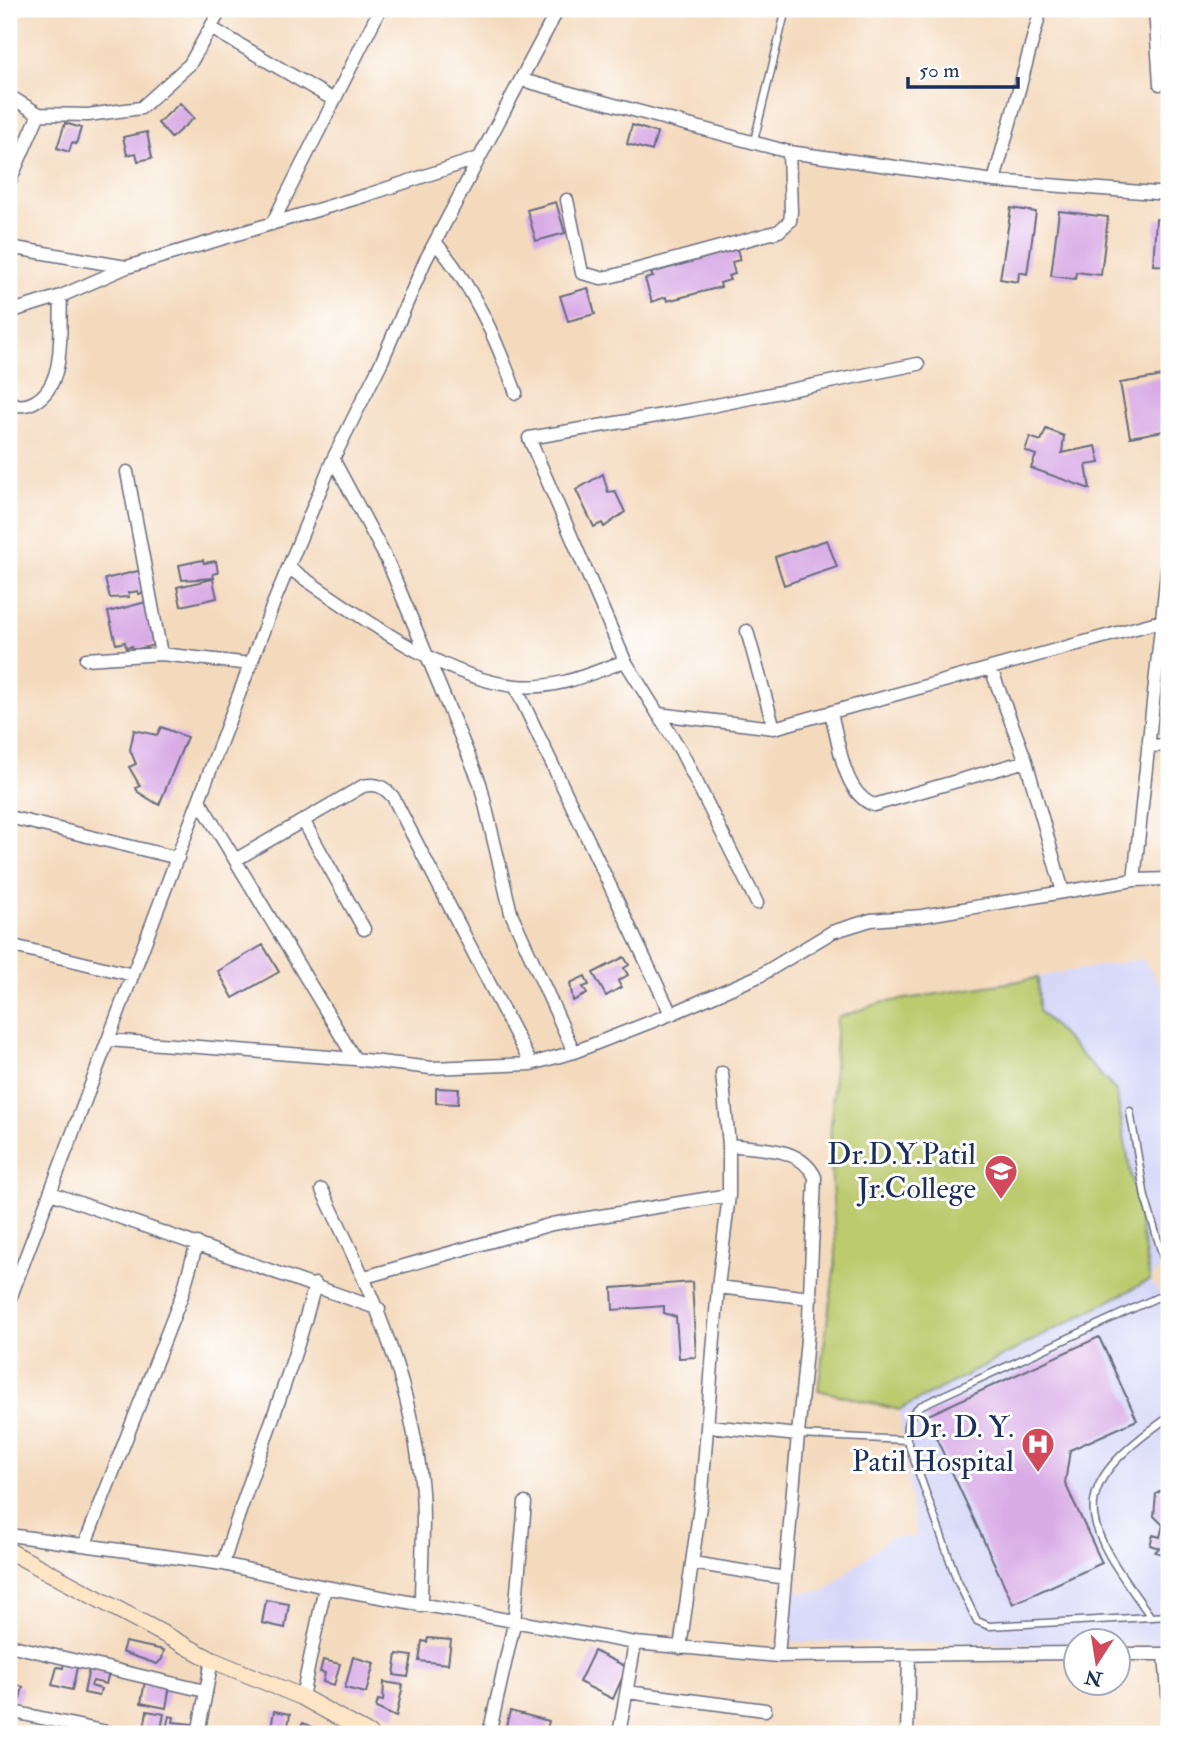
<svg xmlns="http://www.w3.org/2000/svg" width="1178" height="1743" viewBox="0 0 1178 1743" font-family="'IM FELL Double Pica',serif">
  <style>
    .built { fill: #d6d7f8 }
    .green { fill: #bccb6e; stroke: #6c7d66; stroke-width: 2 }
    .building { fill: #d9ace6 }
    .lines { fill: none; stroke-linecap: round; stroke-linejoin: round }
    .lane-casing { stroke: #676b7f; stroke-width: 9 }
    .street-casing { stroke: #676b7f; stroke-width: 15 }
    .secondary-casing { stroke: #676b7f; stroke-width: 18 }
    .lane { stroke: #fff; stroke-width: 6 }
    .street { stroke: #fff; stroke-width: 12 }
    .secondary { stroke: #fde5c5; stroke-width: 16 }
    .labels { text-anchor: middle; stroke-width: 6; stroke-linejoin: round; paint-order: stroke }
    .poi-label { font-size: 30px; fill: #1b2f5e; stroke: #fff; text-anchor: end }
  </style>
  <rect width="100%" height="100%" fill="#fff"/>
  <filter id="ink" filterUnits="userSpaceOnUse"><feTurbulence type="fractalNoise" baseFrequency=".0143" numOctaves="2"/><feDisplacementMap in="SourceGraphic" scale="14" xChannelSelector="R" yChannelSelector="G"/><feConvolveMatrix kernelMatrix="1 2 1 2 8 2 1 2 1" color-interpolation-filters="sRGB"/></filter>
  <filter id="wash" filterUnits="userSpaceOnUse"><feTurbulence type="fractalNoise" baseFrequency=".00686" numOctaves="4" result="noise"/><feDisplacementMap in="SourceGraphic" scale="28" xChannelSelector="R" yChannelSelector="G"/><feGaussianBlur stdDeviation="1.57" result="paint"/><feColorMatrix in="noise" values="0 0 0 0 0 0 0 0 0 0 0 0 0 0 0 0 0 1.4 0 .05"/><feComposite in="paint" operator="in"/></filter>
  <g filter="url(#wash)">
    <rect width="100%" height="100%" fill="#f4dabd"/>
    <path class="built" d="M1143 959 1169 998V1258L1150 1280 1169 1306V1645H1119L1118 1642H1076V1644L789 1642 793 1591 824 1592 890 1537H916L899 1410 818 1390 836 1257 830 1144 837 1018 880 1003Z"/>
    <path class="green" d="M1038 978 1039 1011 1116 1091 1150 1280 899 1410 818 1390 836 1257 830 1144 837 1018 880 1003Z"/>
    <g id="blocks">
      <path class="building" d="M180 103 194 118 171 138 158 123Z
        M65 123 81 128 76 144 72 143 69 152 57 148Z
        M632 125 657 133 652 151 627 144Z
        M147 132 152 158 138 161 136 153 127 155 123 137Z
        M556 202 565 233 536 241 527 210Z
        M1011 208 1036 212 1027 274 1019 272 1018 282 1000 279Z
        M1059 211 1108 217 1101 275 1076 272 1075 279 1051 276Z
        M1156 219 1169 220 1167 266 1153 265Z
        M737 249 740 260 732 262 735 274 728 276 730 280 720 283 721 287 667 301 666 297 652 302 645 279 653 277 651 273Z
        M588 288 595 314 568 321 560 296Z
        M1164 376 1169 406V430L1130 437 1120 383Z
        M1046 429 1064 436 1062 453 1096 446 1100 463 1086 465 1090 489 1031 468 1036 455 1025 451 1030 437 1041 441Z
        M603 474 608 492 615 491 625 512 604 527 602 523 594 527 576 490Z
        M827 540 837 567 784 585 775 557Z
        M203 560 204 563 216 561 218 573 213 574 214 578 182 580 179 565Z
        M142 570 147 592 139 594 138 591 128 593 129 597 110 598 105 579Z
        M213 579 217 598 181 606 177 587Z
        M150 601 159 644 133 650 132 646 126 648 125 642 116 644 108 612Z
        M161 727 187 737 159 805 138 792 136 788 140 786 129 767 136 764 130 750 134 730 157 735Z
        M263 945 279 972 233 998 218 971Z
        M624 957 629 965 624 968 628 975 618 981 621 987 606 996 593 973Z
        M585 976 589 985 583 987 587 994 573 1001 570 983Z
        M436 1088 459 1089 458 1104 436 1103Z
        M692 1282 696 1357 679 1358 676 1317 664 1313V1306L613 1310 612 1288Z
        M1099 1337 1137 1420 1070 1450 1065 1483 1102 1563 1013 1604 926 1416Z
        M1167 1487H1169V1556L1155 1552 1159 1548 1150 1545 1153 1535 1160 1537 1163 1525 1154 1516 1156 1494Z
        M266 1600 289 1604 285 1628 262 1623Z
        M428 1638 451 1640 448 1664 419 1661 422 1641 427 1642Z
        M125 1642 164 1650 162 1659 157 1664 122 1652Z
        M594 1651 627 1667 613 1699 579 1682Z
        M397 1654 412 1656 408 1677 394 1675Z
        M353 1657 374 1663 366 1693 345 1688Z
        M64 1660 78 1663 72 1690 52 1685 57 1667 63 1668Z
        M323 1660 340 1664 334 1685 323 1682 325 1673 320 1672Z
        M89 1668 109 1673 106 1684 93 1681 91 1686 101 1689 99 1696 84 1693Z
        M145 1681 170 1685 166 1708 141 1703Z
        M9 1682 23 1687 19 1702H9Z
        M384 1682 403 1685 396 1717 376 1708 378 1700 383 1701Z
        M147 1711 164 1714 160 1734H143Z
        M274 1711 290 1714 287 1734 270 1733Z
        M510 1711 549 1721 546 1732 528 1728 526 1734 504 1733Z
        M169 1716 174 1717 173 1722 192 1724 194 1734H165Z
        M303 1723 327 1734H297Z"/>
    </g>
  </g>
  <g filter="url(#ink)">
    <use href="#blocks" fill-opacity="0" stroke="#676b7f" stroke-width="2"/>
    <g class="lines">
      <defs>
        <path id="lane" d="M754 141 786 9
          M1130 1111 1145 1197 1169 1277
          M1169 1417C1061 1492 1082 1521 1151 1617L1169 1616
          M798 1435 907 1440
          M1151 1617 989 1626 977 1621 957 1580 907 1440C905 1424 908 1416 920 1406L1169 1292"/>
        <path id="street" d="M1155 9 1160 84
          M211 28 334 100
          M522 80 789 152 994 181 1169 194
          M9 96 39 114 88 115 141 108 190 64 221 9
          M994 181 1041 9
          M9 183 39 114
          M567 200 582 273 601 278 613 276 779 231 790 221 791 212 789 152
          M272 224 380 9
          M435 242C474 287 495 337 516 393
          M9 247 126 267
          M9 312 61 296 127 267 367 195 479 158
          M9 401C16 407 26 406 34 402 67 385 59 329 61 296
          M333 459 387 560 480 783 511 913 574 1052
          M127 472 161 654
          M289 568C351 610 442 679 516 686 555 690 590 674 625 661
          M747 631 774 728
          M86 659 161 654 251 664
          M991 669 1026 761 1063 892
          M515 686 671 1014
          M831 713C839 742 843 794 874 805L1026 761
          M658 714 774 728 1161 621
          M1148 746 1169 745
          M199 800 355 1059 431 1068 531 1064 574 1052 671 1014 759 976 832 932 871 920 922 916 1134 880 1169 879
          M9 817 178 858
          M304 822 364 929
          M235 860 363 786C378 783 384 787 393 797L531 1064
          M1134 880 1169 553
          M757 903 681 751 625 661 529 438 692 410 918 364
          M9 945 133 975
          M108 1040 355 1059
          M322 1190C368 1283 407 1368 420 1472 426 1515 421 1562 421 1606
          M51 1193 379 1309
          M365 1277 552 1224 729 1195
          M718 1287 811 1298
          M9 1301 274 602 333 459 382 361 425 261 558 9
          M709 1426 798 1435 809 1318 815 1177C800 1146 759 1149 729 1145
          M9 1535 223 1564 325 1587 635 1643 778 1656 1076 1653
          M85 1544 182 1295 197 1243
          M693 1563 785 1578
          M223 1564C251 1469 291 1380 315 1284
          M9 1645 205 1691
          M680 1648 702 1492 718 1287 729 1195V1145L722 1073
          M1118 1654H1169
          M1165 1654 1169 1706
          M778 1656 798 1435
          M627 1692 765 1710
          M302 1697 325 1587
          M9 1711 116 1734
          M198 1734 212 1660
          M489 1734 514 1624 525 1503
          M619 1734 635 1643
          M907 1734 909 1655"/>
        <path id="secondary" d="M9 1551 212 1660 302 1697 369 1734"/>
      </defs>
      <use href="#lane" class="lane-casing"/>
      <use href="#street" class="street-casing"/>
      <use href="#secondary" class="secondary-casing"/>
      <use href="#lane" class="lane"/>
      <use href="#street" class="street"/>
      <use href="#secondary" class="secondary"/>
    </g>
  </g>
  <defs>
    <symbol id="school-pin" viewBox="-11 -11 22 30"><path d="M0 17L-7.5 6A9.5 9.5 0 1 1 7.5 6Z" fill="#d1495b" stroke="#fff"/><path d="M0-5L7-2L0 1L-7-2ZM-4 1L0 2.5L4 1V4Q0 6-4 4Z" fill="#fff"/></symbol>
    <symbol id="hospital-pin" viewBox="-11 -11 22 30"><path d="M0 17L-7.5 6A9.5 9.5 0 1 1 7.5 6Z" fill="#d1495b" stroke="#fff"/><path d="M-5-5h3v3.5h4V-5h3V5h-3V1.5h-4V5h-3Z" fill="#fff"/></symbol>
  </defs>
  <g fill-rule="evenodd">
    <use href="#school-pin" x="982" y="1152" width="38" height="52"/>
    <use href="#hospital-pin" x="1019" y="1425" width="38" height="52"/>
  </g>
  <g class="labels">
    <g class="poi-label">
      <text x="976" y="1164">Dr.D.Y.Patil<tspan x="976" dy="34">Jr.College</tspan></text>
      <text x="1014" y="1437">Dr. D. Y.<tspan x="1014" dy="34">Patil Hospital</tspan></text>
    </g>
  </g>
  <rect width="1178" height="1743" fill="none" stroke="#fff" stroke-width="35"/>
  <g transform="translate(1097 1662) rotate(192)"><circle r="33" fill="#ffffff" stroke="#a4acbf" stroke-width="2"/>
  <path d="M0-5L12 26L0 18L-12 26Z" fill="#d1495b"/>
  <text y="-10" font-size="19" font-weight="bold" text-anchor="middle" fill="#1b2f5e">N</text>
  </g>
  <path d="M908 77v10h110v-10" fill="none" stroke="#1b2f5e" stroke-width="3.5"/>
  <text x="919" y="77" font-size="21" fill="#1b2f5e" stroke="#ffffff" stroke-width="5" paint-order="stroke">50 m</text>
</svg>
